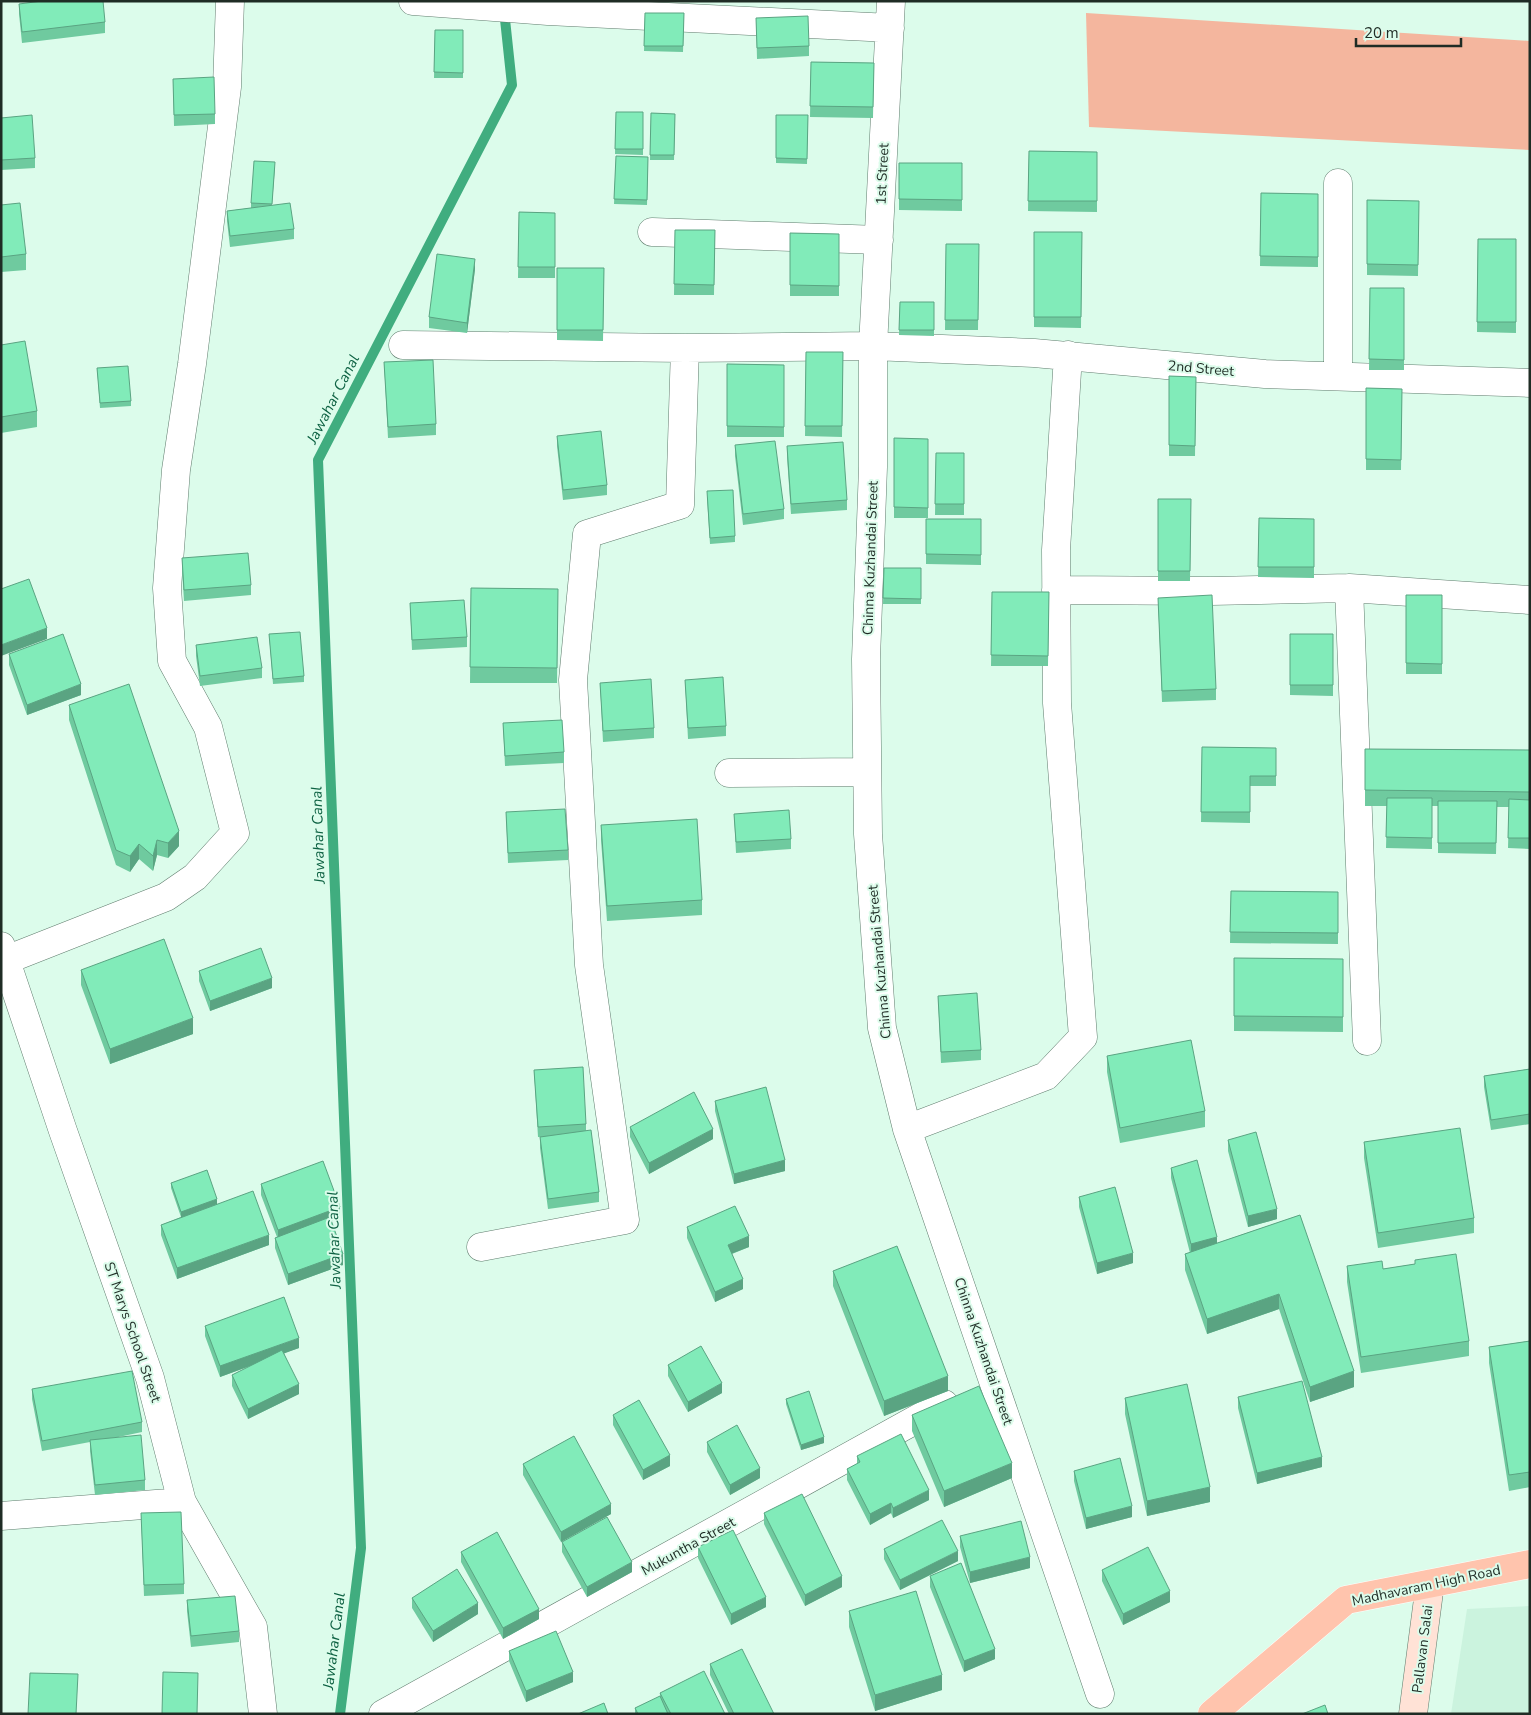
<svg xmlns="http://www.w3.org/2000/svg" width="1531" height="1715" viewBox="0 0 1531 1715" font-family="'Nunito Sans',sans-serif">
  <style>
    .built { fill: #cbf3de }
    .green { fill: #f4b69e }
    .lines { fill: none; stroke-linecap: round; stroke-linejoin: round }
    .stream { stroke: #40ad7f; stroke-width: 10 }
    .street-casing { stroke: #607d6e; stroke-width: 29 }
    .secondary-casing { stroke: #607d6e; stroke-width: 29 }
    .primary-casing { stroke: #fff; stroke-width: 29 }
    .street { stroke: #fff; stroke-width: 28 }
    .secondary { stroke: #ffe2d6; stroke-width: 28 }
    .primary { stroke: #ffc4ad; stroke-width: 28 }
    .wall { fill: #6fca9f }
    .shaded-wall { fill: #5aa482 }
    .building { fill: #81ebb9; stroke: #5aa482 }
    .labels { text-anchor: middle; stroke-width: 4; stroke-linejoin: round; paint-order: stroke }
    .street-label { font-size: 14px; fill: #1f2c25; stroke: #dcfceb }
    .water-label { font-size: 15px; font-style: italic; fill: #0e6243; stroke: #dcfceb }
  </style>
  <rect width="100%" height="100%" fill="#dcfceb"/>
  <path class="built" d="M1530 1606V1714H1451L1467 1609Z"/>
  <path class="green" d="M1086 13 1530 41V150L1089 127Z"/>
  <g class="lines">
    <path class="stream" d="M340 1714 361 1548 318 460 512 85 504 10"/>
    <defs>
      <path id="street" d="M413 1 548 11 890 28
        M891 1 873 346V467L866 659 868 834 882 1028 907 1129 1100 1694
        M1338 183V376
        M652 232 879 240
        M403 345 685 348 873 346 1034 353 1265 374 1530 383
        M1349 588 1367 1041
        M1056 590 1211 591 1349 588 1530 600
        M729 773 867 772
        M1 946 63 1131 150 1378 182 1502 253 1627 263 1714
        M6 960 166 897 195 877 235 833 208 727 172 661 167 588 176 470 192 364 227 87 230 1
        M907 1129 1046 1076 1083 1037 1057 703 1056 550 1068 355
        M481 1247 625 1220 589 965 573 680 587 534 680 505 685 348
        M1 1516 182 1502
        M383 1714 944 1404"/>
      <path id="secondary" d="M1413 1714 1430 1584"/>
      <path id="primary" d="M1212 1714 1346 1600 1530 1564"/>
    </defs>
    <use href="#street" class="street-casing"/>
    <use href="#secondary" class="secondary-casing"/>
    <use href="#primary" class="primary-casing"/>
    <use href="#street" class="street"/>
    <use href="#secondary" class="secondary"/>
    <use href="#primary" class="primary"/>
  </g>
  <path class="wall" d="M19 4 105 22V33L22 43 19 14Z
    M645 13H684L683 52 644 51Z
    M756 18 809 46V56L757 59Z
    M435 30H463V78H434Z
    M811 62 874 63 873 118 810 117Z
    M173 79 215 114V124L174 126Z
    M616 112H643V155L615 154Z
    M651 113 675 114 674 160H650Z
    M776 115H808L807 164 776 163Z
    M1 118 35 158V168L1 170Z
    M1029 151 1097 152V212L1028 211Z
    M616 156 648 157 647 205 614 204Z
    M899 163H962V211L899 210Z
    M275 167 272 205 294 229V239L230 247 227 221V211L251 208V203Z
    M1261 193 1318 194V267L1260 266Z
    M1367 200 1419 201 1418 276 1367 275Z
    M1 205 26 254V270L1 272Z
    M519 212 555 213V278H518Z
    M675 230H715L714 295H674Z
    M1034 232H1082L1081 328 1034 327Z
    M790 233 839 234V296H790Z
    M1478 239H1516V333L1477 332Z
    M946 244H979L978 330H945Z
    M557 268H604L603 341 557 340Z
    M475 269 467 333 429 328V317Z
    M1370 288H1404V370H1369Z
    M900 302H934V336L899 335Z
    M1 345 37 411V427L1 433Z
    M806 352H843L842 437 805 436Z
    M384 362 436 424V435L388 438Z
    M727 364 784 365V437H727Z
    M97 368 131 401V406L100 408Z
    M1169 376 1196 377 1195 456H1169Z
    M1366 388 1402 389 1401 470H1366Z
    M557 436 607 485V495L563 500 557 446Z
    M894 438 928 439V518H894Z
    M735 445 784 509V519L743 525 735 456Z
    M787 446 847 500V510L791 514 787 457Z
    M936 453H964V515H935Z
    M707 497 735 536V542L710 544Z
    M1158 499H1191L1190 581H1158Z
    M1259 518 1314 519V578L1258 577Z
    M926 519H981V565L926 564Z
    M182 558 251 585V595L184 601 182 569Z
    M884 568H921V604H883Z
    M471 588 558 589 557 683H470Z
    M992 592H1049L1048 666H991Z
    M1406 595H1442V674H1406Z
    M1158 598 1216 689V700L1162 702Z
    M410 603 467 637V647L412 650Z
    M269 634 304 676V682L273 684Z
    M1290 634H1333V696L1290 695Z
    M196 645 262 668V678L200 686 196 656Z
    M9 654 81 695 27 715 9 665Z
    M685 680 726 726V736L688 739Z
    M600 683 654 728V738L603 742Z
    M69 705 179 846 168 858 157 855 153 871 139 859 130 872 116 865 69 720Z
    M503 723 564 752V763L505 766Z
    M1202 747 1276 748V786H1250V823L1201 822Z
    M1365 749 1530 750V849L1508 848 1509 807H1497L1496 854 1438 853V806H1432V849L1386 848 1387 806H1365Z
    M506 812 568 850V860L508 863Z
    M734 814 791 839V849L736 853Z
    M601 825 702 900V915L607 921 601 840Z
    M1231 891 1338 892V944L1230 943Z
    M1234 958 1343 959V1032L1234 1031Z
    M81 970 193 1034 110 1064 81 985Z
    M199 971 272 988 210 1011 199 981Z
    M938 996 981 1050V1060L941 1063Z
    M1107 1056 1205 1111V1127L1120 1143 1107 1072Z
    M1530 1069V1124L1491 1130 1484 1087V1076Z
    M534 1070 586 1124V1131L599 1192V1202L548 1209 540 1148V1137H544H538Z
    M715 1101 785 1171 734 1184 715 1111Z
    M630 1127 713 1139 649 1174 630 1137Z
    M1228 1140 1277 1219 1248 1227 1228 1151Z
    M1364 1142 1474 1218V1233L1378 1248 1364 1158Z
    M1171 1168 1217 1243 1300 1215 1354 1387 1310 1402 1279 1309 1207 1334 1185 1270V1254L1190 1253 1171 1178Z
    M171 1183 217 1204 269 1245 177 1279 161 1235V1225L181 1217 171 1188Z
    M261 1184 340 1217 331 1221 343 1265 288 1285 275 1248V1238L277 1237 261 1195Z
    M1079 1197 1133 1263 1097 1274 1079 1207Z
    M687 1227 749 1247 732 1254 743 1289 715 1302 687 1238Z
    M1415 1260 1469 1341V1356L1361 1373 1347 1282V1266L1383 1269 1415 1264Z
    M833 1271 948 1391 884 1416 833 1286Z
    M205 1326 299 1348 284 1353 299 1394 248 1419 232 1386V1375L253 1365 220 1377 205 1336Z
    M1530 1341V1487L1509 1491 1489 1363V1347Z
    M668 1365 722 1393 688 1412 668 1376Z
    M32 1389 142 1422V1432L109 1439 145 1480V1490L95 1495 90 1451V1442L42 1451 32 1399Z
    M1238 1397 1322 1467 1257 1484 1238 1408Z
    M1125 1398 1210 1502 1147 1516 1125 1414Z
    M786 1399 824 1443 801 1450 786 1404Z
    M613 1415 670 1466 643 1480 613 1425Z
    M912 1415 1012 1478 944 1507 912 1431Z
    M707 1442 760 1478 730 1495 707 1452Z
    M857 1456 929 1500 893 1518 891 1513 870 1525 847 1480V1469L857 1464Z
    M523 1464 611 1514 561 1542 523 1475Z
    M1074 1471 1132 1517 1086 1529 1074 1481Z
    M141 1513 184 1584V1594L144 1596Z
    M764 1513 842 1587 805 1606 764 1524Z
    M960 1536 1030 1568 970 1583 960 1547Z
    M562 1542 632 1572 587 1597 562 1552Z
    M698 1547 766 1607 731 1625 698 1558Z
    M884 1549 958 1561 900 1590 884 1559Z
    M461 1552 539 1619 503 1639 461 1562Z
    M1102 1570 1170 1602 1123 1625 1102 1581Z
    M930 1576 995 1659 964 1672 930 1587Z
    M412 1598 478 1614 433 1642 412 1608Z
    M187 1600 239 1631V1642L191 1647 187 1611Z
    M849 1611 942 1690 875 1711 849 1627Z
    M509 1651 573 1682 526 1702 509 1661Z
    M710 1664 774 1714H729L710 1675Z
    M660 1693 725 1714H635V1708L660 1698Z"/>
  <path class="shaded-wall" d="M475 259V269L467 333V323Z
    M47 628V639L1 656V645Z
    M81 684V695L27 715V705Z
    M179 831V846L168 858V843Z
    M157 840V855L153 871V856Z
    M139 844V859L130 872V856Z
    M272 978V988L210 1011V1001Z
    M193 1018V1034L110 1064V1049Z
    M713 1129V1139L649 1174V1163Z
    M785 1160V1171L734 1184V1174Z
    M217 1199V1204L181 1218V1212Z
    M340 1207V1217L278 1240V1230Z
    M1277 1209V1219L1248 1227V1216Z
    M269 1235V1245L177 1279V1268Z
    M749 1236V1247L728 1255V1245Z
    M1217 1237V1248L1191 1255V1244Z
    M1133 1253V1263L1097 1274V1263Z
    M343 1254V1265L288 1285V1274Z
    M743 1279V1289L715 1302V1292Z
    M1279 1294V1309L1207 1334V1319Z
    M299 1338V1348L220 1377V1366Z
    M1354 1371V1387L1310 1402V1387Z
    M948 1376V1391L884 1416V1401Z
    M722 1383V1393L688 1412V1402Z
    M299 1384V1394L248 1419V1409Z
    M824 1437V1443L801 1450V1445Z
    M670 1455V1466L643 1480V1470Z
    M1322 1457V1467L1257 1484V1473Z
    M1012 1463V1478L944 1507V1491Z
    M760 1468V1478L730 1495V1485Z
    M1210 1487V1502L1147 1516V1501Z
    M929 1490V1500L893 1518V1508Z
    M891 1503V1513L870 1525V1514Z
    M611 1504V1514L561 1542V1532Z
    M1132 1506V1517L1086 1529V1518Z
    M958 1551V1561L900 1590V1580Z
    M1030 1557V1568L970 1583V1572Z
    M632 1562V1572L587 1597V1587Z
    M842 1576V1587L805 1606V1595Z
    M1170 1591V1602L1123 1625V1614Z
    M766 1597V1607L731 1625V1614Z
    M478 1603V1614L433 1642V1631Z
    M539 1609V1619L503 1639V1628Z
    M995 1649V1659L964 1672V1661Z
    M573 1672V1682L526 1702V1691Z
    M942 1675V1690L875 1711V1695Z"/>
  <path class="building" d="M42 1H103L105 22 22 32 19 4Z
    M645 13H684L683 46H644Z
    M808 16 809 46 757 48 756 18Z
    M435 30H463V73L434 72Z
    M811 62 874 63 873 107 810 106Z
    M214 77 215 114 174 115 173 79Z
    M616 112H643V149H615Z
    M651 113 675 114 674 155H650Z
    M32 115 35 158 1 160V118Z
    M776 115H808L807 159 776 158Z
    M1029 151 1097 152V201H1028Z
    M616 156 648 157 647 200 614 199Z
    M254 161 275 162 272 204 251 203Z
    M899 163H962V200L899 199Z
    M1261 193 1318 194V257L1260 256Z
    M1367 200 1419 201 1418 265 1367 264Z
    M20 203 26 254 1 257V205Z
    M290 203 294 229 230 236 227 211Z
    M519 212 555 213V267H518Z
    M675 230H715L714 285 674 284Z
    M1034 232H1082L1081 317H1034Z
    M790 233 839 234V286L790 285Z
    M1478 239H1516V322H1477Z
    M946 244H979L978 320H945Z
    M437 254 475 259 467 323 429 317Z
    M557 268H604L603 330H557Z
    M1370 288H1404V360L1369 359Z
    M900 302H934V330H899Z
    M25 341 37 411 1 417V345Z
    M806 352H843L842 426H805Z
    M433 360 436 424 388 427 384 362Z
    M727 364 784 365V427L727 426Z
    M128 366 131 401 100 403 97 368Z
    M1169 376 1196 377 1195 446 1169 445Z
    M1366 388 1402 389 1401 460 1366 459Z
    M601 431 607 485 563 490 557 436Z
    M894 438 928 439V508L894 507Z
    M775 441 784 509 743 514 735 445Z
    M843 442 847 500 791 504 787 446Z
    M936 453H964V504H935Z
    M733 490 735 536 710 538 707 491Z
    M1158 499H1191L1190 571H1158Z
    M1259 518 1314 519V567H1258Z
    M926 519H981V555L926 554Z
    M248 553 251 585 184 590 182 558Z
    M884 568H921V599L883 598Z
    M29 579 47 628 1 645V589Z
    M471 588 558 589 557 668 470 667Z
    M992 592H1049L1048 656 991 655Z
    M1212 595 1216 689 1162 691 1158 598Z
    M1406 595H1442V664L1406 663Z
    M464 600 467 637 412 640 410 603Z
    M300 632 304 676 273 679 269 634Z
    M63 634 81 684 27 705 9 654Z
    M1290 634H1333V685H1290Z
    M257 637 262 668 200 676 196 645Z
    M723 677 726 726 688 728 685 680Z
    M651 679 654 728 603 731 600 683Z
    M129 684 179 831 168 843 157 840 153 856 139 844 130 856 116 850 69 705Z
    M562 720 564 752 505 756 503 723Z
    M1202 747 1276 748V776H1250V812H1201Z
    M1365 749 1530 750V792L1365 790Z
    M1387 798H1432V838L1386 837Z
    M1509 799 1530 800V838H1508Z
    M1438 801H1497L1496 843H1438Z
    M565 809 568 850 508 853 506 812Z
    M789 810 791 839 736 842 734 814Z
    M697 819 702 900 607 906 601 825Z
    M1231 891 1338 892V933L1230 932Z
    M164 939 193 1018 110 1049 81 970Z
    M261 948 272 978 210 1001 199 971Z
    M1234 958 1343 959V1017L1234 1016Z
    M977 993 981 1050 941 1052 938 996Z
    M1191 1040 1205 1111 1120 1128 1107 1056Z
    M583 1067 586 1124 538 1127 534 1070Z
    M1530 1069V1114L1491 1120 1484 1076Z
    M766 1087 785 1160 734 1174 715 1101Z
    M694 1092 713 1129 649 1163 630 1127Z
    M1460 1128 1474 1218 1378 1233 1364 1142Z
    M591 1130 599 1192 548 1199 540 1137Z
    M1256 1132 1277 1209 1248 1216 1228 1140Z
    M1197 1160 1217 1237 1191 1244 1171 1168Z
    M323 1161 340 1207 278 1230 261 1184Z
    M207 1170 217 1199 181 1212 171 1183Z
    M1115 1187 1133 1253 1097 1263 1079 1197Z
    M253 1191 269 1235 177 1268 161 1225Z
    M735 1206 749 1236 728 1245 743 1279 715 1292 687 1227Z
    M1300 1215 1354 1371 1310 1387 1279 1294 1207 1319 1185 1254Z
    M330 1217 343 1254 288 1274 275 1238Z
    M897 1246 948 1376 884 1401 833 1271Z
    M1456 1254 1469 1341 1361 1357 1347 1266 1382 1261 1383 1269 1415 1264V1260Z
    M284 1297 299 1338 220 1366 205 1326Z
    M1530 1341V1472L1509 1475 1489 1347Z
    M701 1346 722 1383 688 1402 668 1365Z
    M282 1350 299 1384 248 1409 232 1375Z
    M132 1371 142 1422 42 1441 32 1389Z
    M1302 1381 1322 1457 1257 1473 1238 1397Z
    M1187 1384 1210 1487 1147 1501 1125 1398Z
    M979 1386 1012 1463 944 1491 912 1415Z
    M809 1391 824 1437 801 1445 786 1399Z
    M639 1400 670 1455 643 1470 613 1415Z
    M737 1425 760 1468 730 1485 707 1442Z
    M901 1434 929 1490 893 1508 891 1503 870 1514 847 1469 860 1462 857 1456Z
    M141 1435 145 1480 95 1485 90 1440Z
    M574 1436 611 1504 561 1532 523 1464Z
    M1120 1458 1132 1506 1086 1518 1074 1471Z
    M802 1494 842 1576 805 1595 764 1513Z
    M181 1512 184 1584 144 1585 141 1513Z
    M607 1517 632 1562 587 1587 562 1542Z
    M942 1520 958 1551 900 1580 884 1549Z
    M1021 1521 1030 1557 970 1572 960 1536Z
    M733 1530 766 1597 731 1614 698 1547Z
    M497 1532 539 1609 503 1628 461 1552Z
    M1148 1547 1170 1591 1123 1614 1102 1570Z
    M961 1563 995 1649 964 1661 930 1576Z
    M457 1569 478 1603 433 1631 412 1598Z
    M916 1591 942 1675 875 1695 849 1611Z
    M235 1596 239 1631 191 1636 187 1600Z
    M556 1631 573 1672 526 1691 509 1651Z
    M742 1649 774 1714H734L710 1664Z
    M704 1671 725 1714H671L660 1693Z
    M163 1672 198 1673 197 1714H162Z
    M30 1673 78 1674 76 1714H28Z
    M660 1696 668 1714H638L635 1708Z
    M604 1703 608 1714H578Z
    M1325 1705 1328 1714H1302Z"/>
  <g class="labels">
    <g class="street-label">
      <text transform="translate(882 174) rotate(-87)" y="5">1st Street</text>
      <text transform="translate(1201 368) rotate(5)" y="5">2nd Street</text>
      <text transform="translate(870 558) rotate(-88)" y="5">Chinna Kuzhandai Street</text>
      <text transform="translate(879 962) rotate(-95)" y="5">Chinna Kuzhandai Street</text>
      <text transform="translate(133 1332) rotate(71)" y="5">ST Marys School Street</text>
      <text transform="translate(984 1351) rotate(71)" y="5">Chinna Kuzhandai Street</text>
      <text transform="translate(688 1546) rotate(-29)" y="5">Mukuntha Street</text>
      <text transform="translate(1426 1585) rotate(-12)" y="5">Madhavaram High Road</text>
      <text transform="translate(1422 1649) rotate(-83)" y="5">Pallavan Salai</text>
    </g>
    <g class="water-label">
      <text transform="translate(333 399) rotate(-63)" y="5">Jawahar Canal</text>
      <text transform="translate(318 835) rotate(-92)" y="5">Jawahar Canal</text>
      <text transform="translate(334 1240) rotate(-92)" y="5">Jawahar Canal</text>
      <text transform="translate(334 1641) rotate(-83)" y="5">Jawahar Canal</text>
    </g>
  </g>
  <rect width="1531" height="1715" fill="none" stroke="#1f2c25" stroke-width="5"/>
  <path d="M1356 38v8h105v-8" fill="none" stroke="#1f2c25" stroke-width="2.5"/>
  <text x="1364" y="38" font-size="15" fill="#1f2c25" stroke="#dcfceb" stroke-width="4" paint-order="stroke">20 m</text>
</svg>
